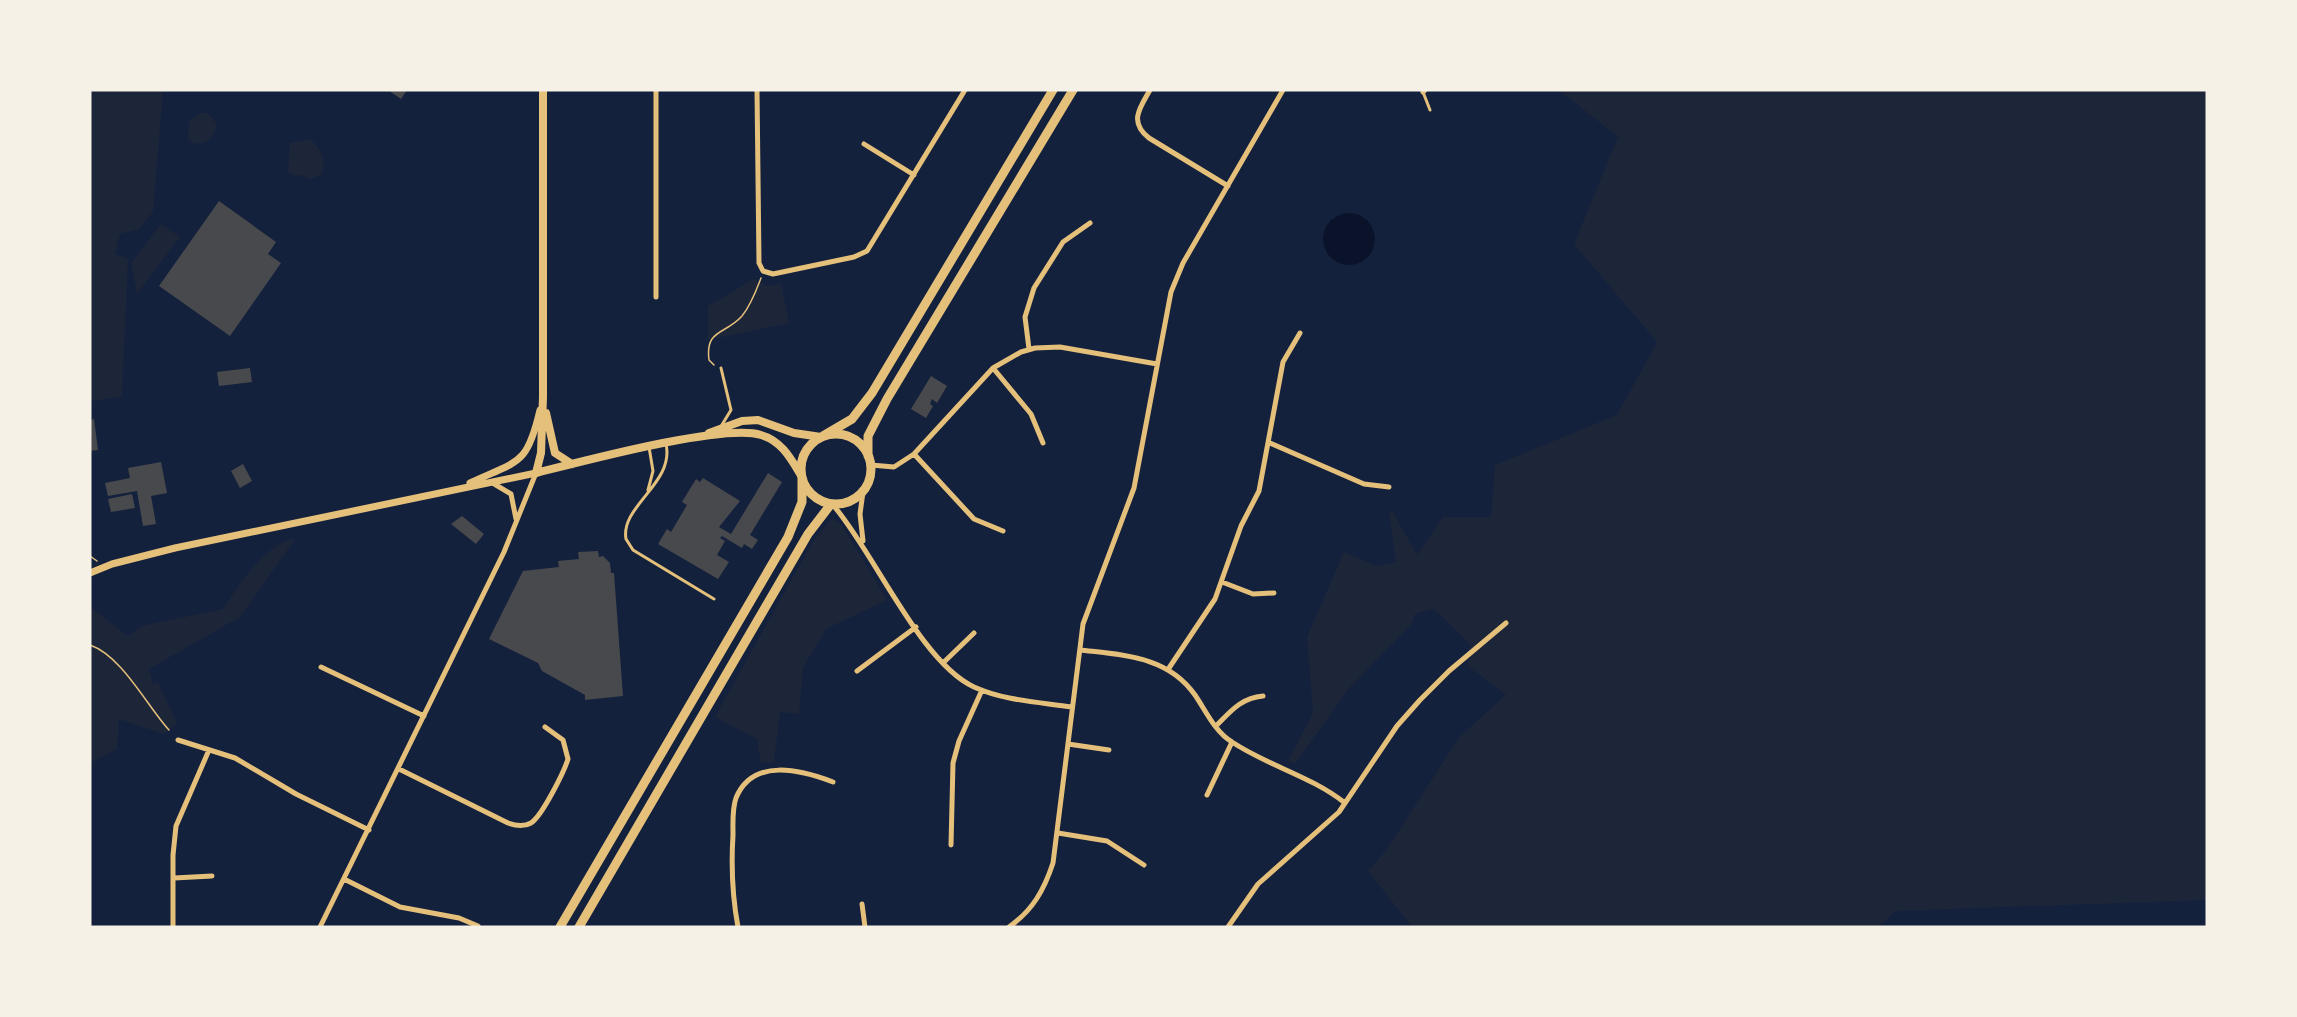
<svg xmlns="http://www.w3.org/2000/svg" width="2297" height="1017" viewBox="0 0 2297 1017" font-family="'Public Sans',sans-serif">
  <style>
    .green { fill: #1d2539 }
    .water { fill: #0b132b }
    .building { fill: #48494c }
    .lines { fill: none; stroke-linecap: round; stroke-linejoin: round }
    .path { stroke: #e5c07b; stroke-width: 1.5 }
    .service { stroke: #e5c07b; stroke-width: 3 }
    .minor { stroke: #e5c07b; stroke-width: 5 }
    .tertiary { stroke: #e5c07b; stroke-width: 7 }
    .secondary { stroke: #e5c07b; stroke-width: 8 }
    .primary { stroke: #e5c07b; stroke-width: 9 }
  </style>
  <rect width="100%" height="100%" fill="#14213d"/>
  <path class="green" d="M90 90H163L153 212 139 229 120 234 115 254 128 258 122 397 90 401Z
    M1559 90H2207V900L1896 911 1878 927H1412L1368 871 1387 849 1460 736 1506 695 1468 666 1471 645 1434 609 1415 614 1411 625 1350 687 1295 764 1288 761 1313 713 1307 637 1344 552 1377 566 1396 562 1389 511 1393 512 1417 555 1443 517H1491L1495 465 1617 415 1657 342 1574 244 1618 137Z
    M200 113H208L217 124C214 138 209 142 195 144L188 140 189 121Z
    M310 139C321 149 327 161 321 175L310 179 301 175 295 176 288 172 290 143Z
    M161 224 180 237 137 294 131 263Z
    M754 279 768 286 781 283 789 323 708 340V306Z
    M832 518 842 525 887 600 826 629 803 668 799 714 780 712 774 762 761 763 757 739 715 717 812 543Z
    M296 538 240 617 149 669 153 684 158 682 177 724 164 734 119 719 117 749 90 763V607L128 636 141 626 223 609C241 582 263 545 296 538Z"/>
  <path class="water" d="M1323 239a26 26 0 1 1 52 0a26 26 0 1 1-52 0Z"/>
  <path class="building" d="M388 90H407L401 99Z
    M219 201 276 242 268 254 281 263 230 336 159 286Z
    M250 368 252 382 219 386 217 372Z
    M931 376 947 386 937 403 932 399 930 404 933 406 926 418 911 409Z
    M94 419 98 450 90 451V420Z
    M161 462 167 493 151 496 156 524 143 526 137 491 108 496 105 483 130 478 128 468Z
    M243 464 252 481 240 488 231 471Z
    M768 473 782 482 750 535 758 540 752 549 744 544 742 548 722 536 720 538 725 541 717 555 729 562 718 579 658 544 667 529 671 532 687 505 682 502 696 479 700 482 703 478 740 501 719 527 731 534Z
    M132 494 135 508 111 512 108 499Z
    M462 516 484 534 476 544 451 524Z
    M598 551 599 557 603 556 610 563 611 573H614L623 696 585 700V695L542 671 538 663 489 639 523 571 559 567 558 561 579 559 578 552Z"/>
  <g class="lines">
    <path class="path" d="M714 365 709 360C705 329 725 335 742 316 751 305 756 291 761 278
      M90 556 97 561
      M90 645C122 656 147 706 169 730"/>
    <path class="service" d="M1423 92 1430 110
      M720 428 731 410 721 368
      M666 444C675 483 620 506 626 539L633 550 714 599
      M648 490 653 471 649 447"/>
    <path class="minor" d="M656 90V297
      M757 90 759 263 763 271 773 274 854 257 867 251 965 90
      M1150 90C1139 109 1129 122 1149 138L1228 186
      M1423 92 1425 90
      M864 144 914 175
      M1029 349 1025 317 1034 288 1063 242 1090 223
      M993 368 1031 414 1043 443
      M1270 443 1364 484 1389 487
      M914 454 974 519 1003 531
      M871 465 894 467 914 454 993 368 1021 352 1035 348 1060 347 1157 364
      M491 482 511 494 516 519
      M863 492 860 514 863 541
      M833 505C874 552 920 662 974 687 1005 701 1039 702 1072 707
      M1222 582 1253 594 1274 593
      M1080 650C1123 655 1168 656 1195 695 1206 711 1215 732 1232 742 1268 766 1311 776 1345 803
      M943 663 974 633
      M321 667 424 716
      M1169 668 1215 599 1241 526 1259 491 1283 362 1300 333
      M857 671 916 627
      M1216 726C1231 711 1241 698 1263 696
      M178 740 235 758 296 794 369 830
      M1068 744 1109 750
      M399 769 508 823C516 826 524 827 531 823 542 816 564 772 568 759L563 740 545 727
      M1207 795 1232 742
      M1058 833 1107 841 1144 865
      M951 845 953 763 959 741 982 690
      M174 878 212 876
      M344 879 400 907 459 918 478 926
      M862 904 865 927
      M173 927V855L176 826 209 750
      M320 927 504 552 536 473
      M738 927C732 895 731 867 733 835 733 823 732 809 736 798 753 757 801 770 833 782
      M1009 927C1033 910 1044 890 1053 863L1083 624 1134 488 1171 292 1183 263 1283 90
      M1228 927 1258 884 1339 812 1397 726 1420 700 1449 671 1506 623"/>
    <path class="tertiary" d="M470 483C519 460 527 466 540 410
      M90 573 112 564 175 548 536 473"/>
    <path class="secondary" d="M546 413 555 453 572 464
      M709 433 742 421 758 420 794 433 821 437
      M536 473 541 453 543 397V90
      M536 473C580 462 724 423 761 435 782 441 791 459 802 477"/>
    <path class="primary" d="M801 469a35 35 0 1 1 70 0a35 35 0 1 1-70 0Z
      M823 436 852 419 872 393 1053 90
      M868 456V436L887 399 1073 90
      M560 927 788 537 802 502V478
      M579 927 808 534 831 504"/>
  </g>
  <rect width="2297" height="1017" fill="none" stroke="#f6f1e7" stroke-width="183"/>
</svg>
